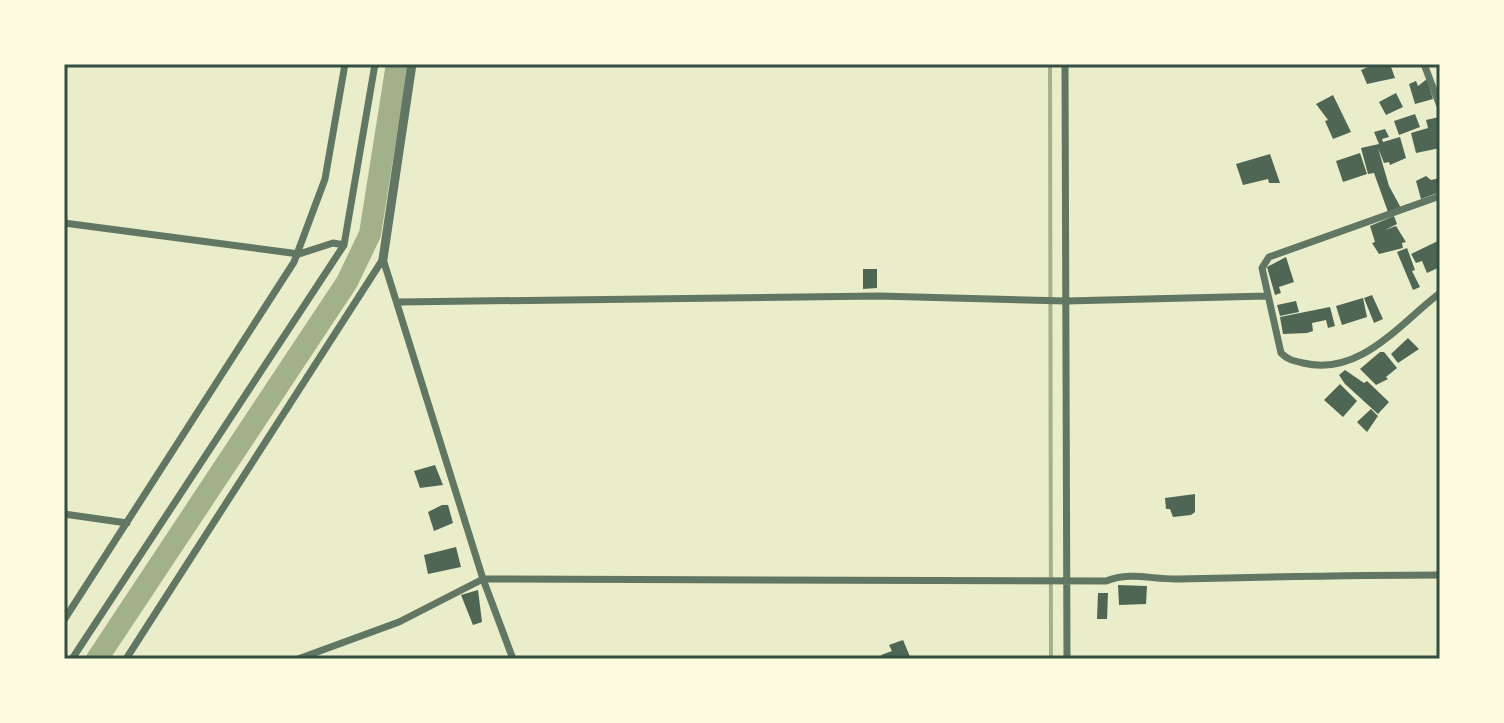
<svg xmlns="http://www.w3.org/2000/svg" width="1504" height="723" viewBox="0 0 1504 723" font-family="'Roboto Condensed',sans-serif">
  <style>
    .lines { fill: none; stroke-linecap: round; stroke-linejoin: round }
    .stream { stroke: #a3b18a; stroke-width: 4 }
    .river { stroke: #a3b18a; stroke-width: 22 }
    .building { fill: #4f6655 }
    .minor { stroke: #617663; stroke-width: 7 }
    .tertiary { stroke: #617663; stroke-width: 9 }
    .neatline { fill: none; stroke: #344e41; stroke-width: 3 }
  </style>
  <rect width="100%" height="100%" fill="#e9edc9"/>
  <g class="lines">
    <path class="stream" d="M1050 64 1051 659"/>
    <path class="river" d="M97 659 347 282 370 234 397 64"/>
  </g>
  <path class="building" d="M1375 64H1390L1395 78 1367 84 1361 70Z
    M1427 79 1433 99 1415 104 1409 84 1416 81 1418 86Z
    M1396 93 1403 107 1386 115 1379 102Z
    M1333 95 1351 132 1333 139 1325 121 1328 120 1316 104Z
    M1415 114 1420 127 1399 135 1394 121Z
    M1439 117 1440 148 1416 153 1411 133 1428 128 1426 120Z
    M1385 129 1389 137 1382 139 1383 142 1400 137 1406 158 1390 165 1389 162 1384 163 1378 148 1389 186 1401 208 1388 212 1374 173 1368 174 1361 148 1379 144 1374 132Z
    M1360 153 1367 174 1343 182 1336 161Z
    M1270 154 1280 183H1269L1268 179 1243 185 1236 164Z
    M1426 176 1431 180 1440 178V192L1421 199 1416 181Z
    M1394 216 1397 224 1385 230 1396 226 1406 242 1402 243 1403 248 1379 254 1372 243 1375 242 1370 226Z
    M1440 240V267L1427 273 1422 261 1416 263 1411 254Z
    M1407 248 1415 270 1412 271 1420 287 1413 290 1397 252Z
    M1286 257 1294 282 1279 287 1281 293 1275 295 1267 267Z
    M863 269H877V288L863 289Z
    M1372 295 1383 319 1374 323 1364 298Z
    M1363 298 1367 317 1342 325 1336 306Z
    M1296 301 1299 312 1280 316 1277 305Z
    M1330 307 1335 326 1328 328 1326 320 1312 323 1313 331 1307 333 1283 334 1280 317Z
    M1408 338 1419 349 1398 363 1391 354Z
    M1380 352H1384L1397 368 1386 377 1388 379 1376 385 1360 369Z
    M1345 370 1364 383 1367 381 1389 402 1378 414 1345 384 1339 375Z
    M1340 384 1357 401 1343 417 1324 400Z
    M1371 409 1378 416 1367 432 1357 422Z
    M435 465 443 485 420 488 414 471Z
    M1195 494V512L1191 515 1173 517 1170 509H1166L1165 498Z
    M442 505H448L453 523 434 531 428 512Z
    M456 547 461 567 428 574 424 555Z
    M1118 585 1147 586 1146 604 1119 605Z
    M478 590 482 622 473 625 461 595Z
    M1098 593H1108L1107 619H1097Z
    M903 640 911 659H882L881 655 892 651 889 645Z"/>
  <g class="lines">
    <path class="minor" d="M1065 64 1067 659
      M1424 64 1440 106
      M1440 196 1269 257 1262 268 1281 353C1288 360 1294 361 1303 363 1360 377 1399 324 1440 293
      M64 223 299 254 333 243 344 245
      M383 259 483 579 513 659
      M399 302 879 296 1066 301 1267 296
      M64 514 127 523
      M64 620 294 262 325 179 345 64
      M72 659 344 245 375 64
      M126 659 383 259
      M298 659 399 622 483 579 1106 581C1131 571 1153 580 1179 579 1266 577 1353 575 1440 575"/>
    <path class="tertiary" d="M383 259 412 64"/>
  </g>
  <rect width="1504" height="723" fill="none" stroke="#fefae0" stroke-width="132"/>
  <rect x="66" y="66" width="1372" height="591" class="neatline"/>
</svg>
